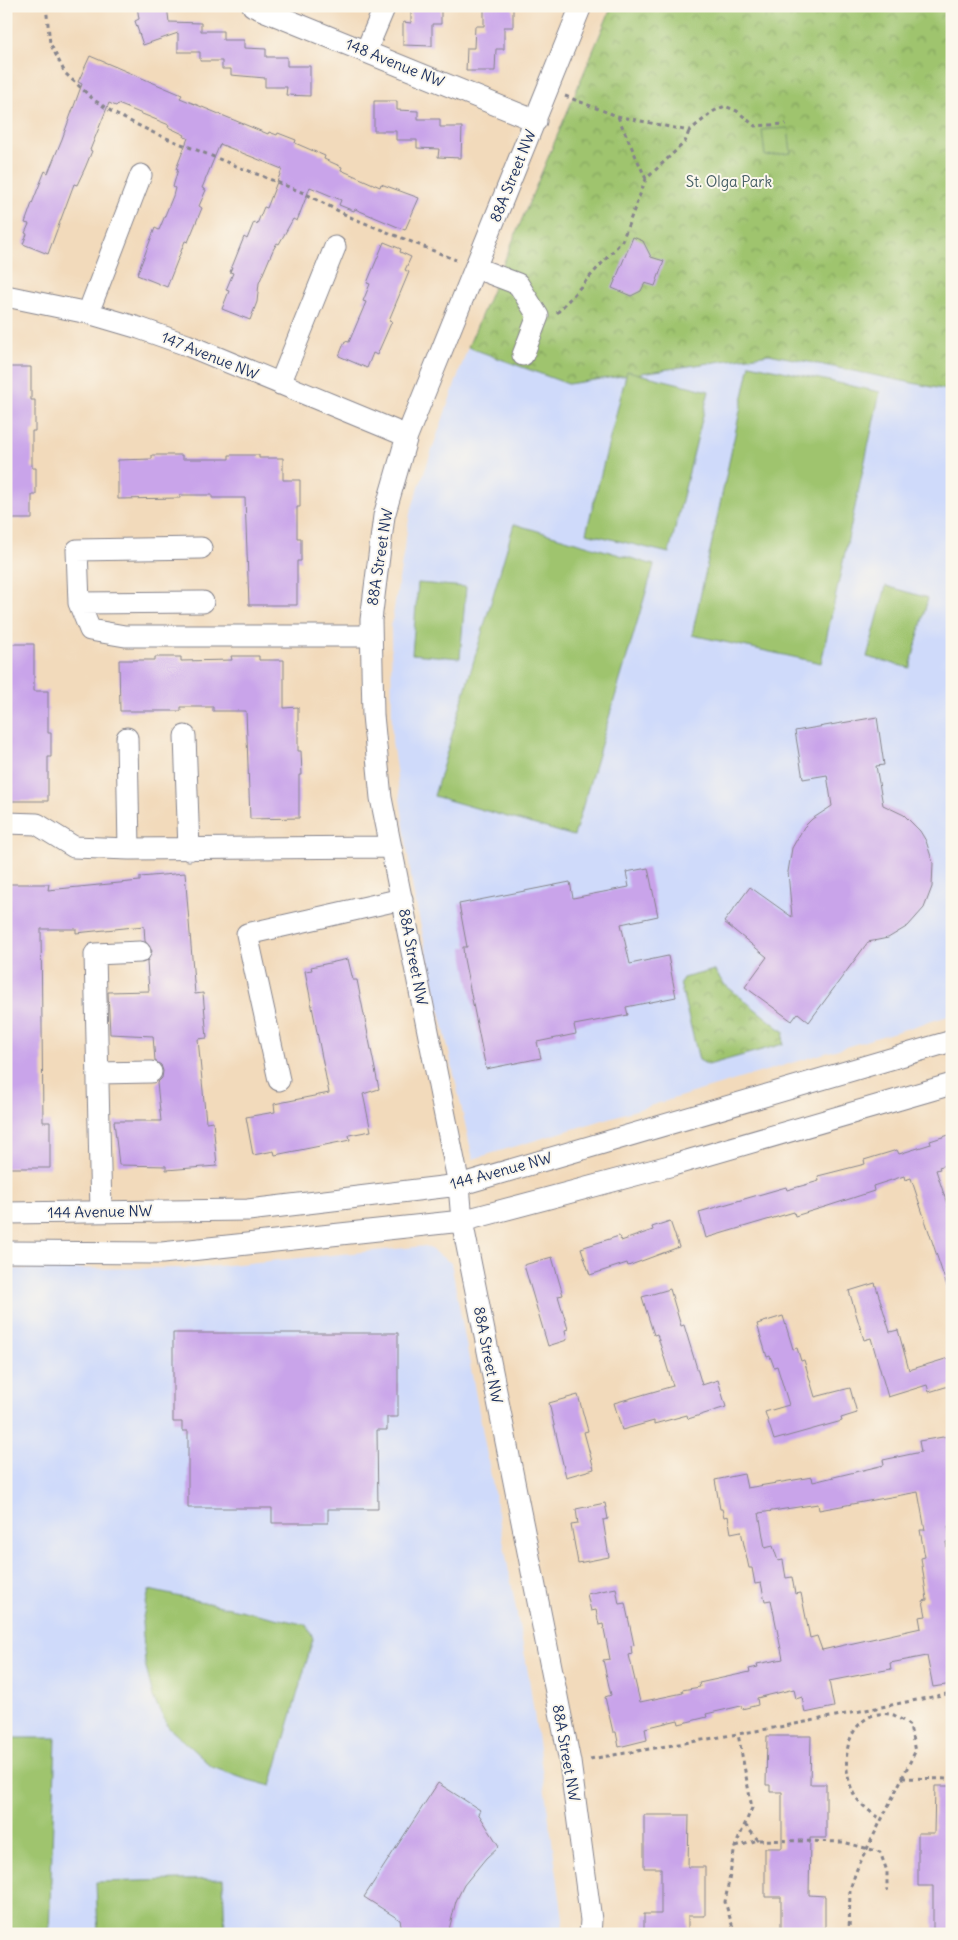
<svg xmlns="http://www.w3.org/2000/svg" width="958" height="1940" viewBox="0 0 958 1940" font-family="Delius,sans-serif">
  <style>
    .built { fill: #cfdafa }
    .park { fill: url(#park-crowns); stroke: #5d7a66 }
    .garden { fill: #9fc46e; stroke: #5d7a66 }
    .building { fill: #c9a4ea; fill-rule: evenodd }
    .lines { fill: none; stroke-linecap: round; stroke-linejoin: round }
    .minor-casing { stroke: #86848c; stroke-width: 23 }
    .path { stroke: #86848c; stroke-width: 3; stroke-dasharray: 4 4; stroke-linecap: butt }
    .minor { stroke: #fff; stroke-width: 21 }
    .labels { text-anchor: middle; stroke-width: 4; stroke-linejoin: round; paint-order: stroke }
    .street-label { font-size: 15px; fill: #1b2f5e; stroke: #fbf7ec }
    .park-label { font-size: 15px; fill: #435c63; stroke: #fbf7ec }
  </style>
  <defs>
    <pattern id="park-crowns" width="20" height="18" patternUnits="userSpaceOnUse" patternTransform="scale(1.25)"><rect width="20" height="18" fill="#9fc46e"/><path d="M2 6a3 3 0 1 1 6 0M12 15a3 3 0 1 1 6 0" fill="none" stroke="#81a05e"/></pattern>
  </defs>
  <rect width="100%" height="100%" fill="#fbf7ec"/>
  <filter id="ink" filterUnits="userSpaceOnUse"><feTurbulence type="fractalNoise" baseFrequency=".02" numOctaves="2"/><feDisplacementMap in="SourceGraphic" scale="10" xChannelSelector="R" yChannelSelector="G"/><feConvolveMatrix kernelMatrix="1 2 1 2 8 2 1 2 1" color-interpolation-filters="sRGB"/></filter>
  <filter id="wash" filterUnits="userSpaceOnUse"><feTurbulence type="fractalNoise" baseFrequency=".0096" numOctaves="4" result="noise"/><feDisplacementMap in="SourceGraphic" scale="20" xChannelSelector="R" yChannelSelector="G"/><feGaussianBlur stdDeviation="1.12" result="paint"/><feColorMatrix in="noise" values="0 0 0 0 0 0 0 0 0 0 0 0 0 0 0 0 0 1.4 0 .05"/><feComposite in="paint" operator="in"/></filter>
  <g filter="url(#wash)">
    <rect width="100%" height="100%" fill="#f2dabb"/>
    <path class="built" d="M468 347 568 384 769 354 952 391V1015L473 1159 413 891 392 741 391 627 410 513Z
      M426 1246 451 1263 529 1678 563 1918 562 1934H6V1269L197 1268Z"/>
    <path class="park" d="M612 6H952V391L769 354 568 384 468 347Z
      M714 970 724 984 784 1032 783 1044 708 1065 699 1060 680 983 683 978Z"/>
    <path class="garden" d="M788 128 791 153 765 156 762 130Z
      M750 364 880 392 821 663 692 635Z
      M627 371 709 391 669 553 586 533Z
      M514 524 654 565 574 836 434 796Z
      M418 583 466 587 460 658 412 654Z
      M886 586 928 598 910 668 867 657Z
      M149 1590 307 1625 313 1639 271 1786 245 1779 212 1767 168 1727 153 1697 145 1663 142 1622Z
      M6 1738H56L49 1934H6Z
      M223 1879 225 1934H98L96 1882Z"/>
    <g id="blocks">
      <path class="building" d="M137 6H167L169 22 201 23V31H223V40H244V48L266 49V57H287V66H310V96L286 95 287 87H265V78L231 75V69H222V61H200V52H178V33L143 45 135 21 139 19Z
        M411 6H441V24H432V46L403 45V22L411 23Z
        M484 6H513V27H504V49H496L495 71H466L467 48H474L475 26H484Z
        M90 56 182 95 180 98 268 134 269 132 277 135 278 133 296 140 295 143 325 156 324 159 342 167 341 170 380 187 381 184 419 198 405 230 355 209 354 211 339 205 341 200 310 187 297 221 293 219 279 244 277 243 273 250 259 283 257 302 250 320 222 309 229 291 226 290 233 273 230 272 244 237 247 239 254 222 257 224 264 207 267 208 282 169 220 144 202 188 206 190 199 206 202 208 188 242 185 241 167 287 137 275 155 228 159 230 173 196 175 188 173 187 178 169H176L188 138 184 137 185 135 168 127 169 125 118 104 116 106 109 103 90 150 92 151 85 168 77 185 74 184 48 254 23 244 27 234 25 233 29 224 25 223 31 206 45 171 48 173 62 139 82 84 78 82Z
        M374 101H397V110L418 111V119H440V127H462L461 158 438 157 439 149 417 148V140H396V131H374Z
        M633 237 643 241 651 257 664 261 655 286 645 283 641 291 631 296 612 288Z
        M384 242 401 249 400 252 411 257 405 270 409 272 389 320 392 321 377 355 373 353 367 368 339 356 345 341 349 342 366 302 363 301 370 284 367 283Z
        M6 367H31V400H35V431H32V468H36V495H32V519H6Z
        M152 455H182V459H229V455H259V458H283V480H300V507H297V538H301V561H297V605H249L245 498H212V495H180V498L118 499V460L152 459Z
        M6 644H34V691H48V733H51V757H48V801H6Z
        M231 656H259V660H284V708L298 707V751H301L302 775H299V818L250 819 246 711H213V707H181V711H120L119 660H155V657H181V661L232 660Z
        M877 717 884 765 876 766 883 805 904 815 920 831 926 841 933 863 932 887 924 908 908 926 888 938 868 942 809 1022 798 1013 792 1021 745 987 767 957 724 922 750 887 792 917 788 872 792 848 804 827 812 819 832 806 827 775 803 779 795 731Z
        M648 868 658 916 621 924 630 964 668 956 676 997 626 1007 628 1015 574 1025 576 1034 537 1042 541 1058 486 1069 464 959 463 947H467L459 904 570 882 573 898 629 887 626 872Z
        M185 873 195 994 203 993 207 1038 198 1039 206 1122 213 1121 217 1166 166 1170V1166L119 1165 114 1121H161L157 1083 162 1078 163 1071 161 1065 155 1061 153 1036 110 1034 108 992 149 991 147 962 152 951 145 941 144 926 76 933V929H41L43 1122H50V1168H6V884H49L48 890 140 881V877Z
        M348 959 353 980H357L379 1089 363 1094 371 1131 349 1135 350 1140 275 1155 274 1151 253 1155 246 1117 275 1112 274 1104 329 1093 305 971 312 970 311 967Z
        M952 1134V1163L939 1167 940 1169 936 1170 952 1219V1288L948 1289 911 1178 905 1180 904 1176 873 1186 874 1191 828 1206 795 1216 794 1212 706 1238 699 1212 786 1187 787 1190 819 1181 818 1176 865 1164 864 1160 897 1150 899 1154 931 1144 930 1141Z
        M670 1221 679 1247 628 1266 627 1263 590 1275 581 1248 619 1236 621 1241 653 1230 652 1227Z
        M552 1257 563 1295 558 1296 568 1329 565 1330 567 1340 548 1346 524 1265Z
        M875 1283 890 1332 898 1330 909 1370 952 1357V1385L929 1392 927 1385 888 1397 871 1338 864 1340 849 1291Z
        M670 1289 681 1326 684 1325 702 1385 718 1380 726 1407 688 1419 687 1415 654 1424V1421L622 1430 614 1403 673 1386 657 1334 654 1335 642 1297Z
        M783 1316 793 1349 797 1348 801 1361 804 1360 815 1397 850 1388 857 1413 841 1418 842 1421 774 1440 765 1412 789 1405 777 1366 774 1367 770 1356 767 1357 757 1324Z
        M173 1333H398V1417H387V1430H377L378 1509H328V1523H272V1508H188V1431H182V1422H173Z
        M578 1395 588 1431 584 1432 594 1469 566 1477 549 1403Z
        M949 1436 952 1451V1526H948L951 1541 946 1542 952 1577V1684L933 1687 927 1656 890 1663 891 1669 829 1681 834 1707 805 1713 802 1697 796 1699 794 1689 757 1698 758 1705 742 1709 741 1706 706 1714 707 1717 679 1724 678 1720 645 1728 647 1740 619 1747 616 1732H613L605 1697 611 1695 603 1660 610 1659 603 1624 599 1625 596 1610 591 1611 587 1594 616 1588 619 1604 625 1603 634 1645 631 1646 632 1654 629 1655 640 1702 683 1693 682 1690 700 1687 699 1683 750 1672 749 1669 758 1667 757 1664 783 1659 771 1600 765 1601 761 1583 755 1584 752 1568H749L741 1531 731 1533 728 1516 724 1517 722 1509H720L715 1480 744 1474 747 1488 812 1477 813 1482 884 1465 883 1460 921 1452 919 1441ZM918 1492 925 1530H920L925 1557 921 1558 927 1600 923 1601 926 1616 919 1617 921 1628 822 1650 817 1636 810 1638 801 1593 795 1594 792 1577 786 1578 783 1560 778 1561 773 1546 765 1548 759 1513 818 1504 819 1510Z
        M605 1503 608 1519 603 1520 609 1557 578 1563 571 1525 578 1524 576 1509Z
        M767 1736H811L810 1784H826V1838H810L809 1895 825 1896V1934H781V1897H765V1848H782V1792H770V1785H766Z
        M438 1783 480 1810 478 1813 499 1846 486 1858 464 1885 456 1901 448 1934H403L400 1920 364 1897Z
        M935 1786H952V1934H933V1886H918V1833H934Z
        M644 1815H689L688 1867H705V1916H688V1934H644V1914H661V1868H644Z"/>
    </g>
  </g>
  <g filter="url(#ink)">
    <use href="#blocks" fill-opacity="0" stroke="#86848c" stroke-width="1"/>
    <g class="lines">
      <defs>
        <path id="minor" d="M253 6 536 121
          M581 6 407 436 384 516 371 620 373 715 381 798 459 1185 462 1221 570 1762 591 1920 590 1934
          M366 51 385 6
          M476 268 518 284 538 316 523 355
          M6 296 88 313 139 328 187 345 407 436
          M88 313 141 175
          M280 384 335 247
          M201 548 77 550 79 603 90 630 125 636H371
          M79 603 203 602
          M185 736 189 850
          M127 738 129 849 391 847
          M6 823 37 824 74 847 129 849
          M99 1073 151 1072
          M279 1080 247 934 402 899
          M101 1212 95 954 140 952
          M6 1213 248 1210 459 1185 952 1041
          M6 1252 162 1253 462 1221 673 1165 952 1084"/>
      </defs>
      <use href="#minor" class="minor-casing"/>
      <path class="path" d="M46 6 50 43 65 73 94 100 117 115 154 133 304 193 350 217 456 260
        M565 96 617 116 689 131 714 111 725 106 737 111 755 126 786 124
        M618 117 646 179
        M557 313 622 241 646 179 685 142 689 131
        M590 1759 785 1726 952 1693
        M902 1778 952 1779
        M745 1825 758 1840
        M736 1847 758 1840 843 1842 880 1852 887 1871V1891
        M735 1934 725 1902 735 1847 752 1808 738 1734
        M849 1934 850 1889 857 1869 915 1752 910 1726C905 1722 899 1718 894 1715 887 1713 878 1713 871 1716 844 1729 842 1764 852 1790 857 1803 871 1812 881 1820"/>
      <use href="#minor" class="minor"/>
    </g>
  </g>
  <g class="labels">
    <g class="street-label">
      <text transform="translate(395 63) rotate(22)" y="5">148 Avenue NW</text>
      <text transform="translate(513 176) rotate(-68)" y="5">88A Street NW</text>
      <text transform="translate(210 356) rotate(22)" y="5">147 Avenue NW</text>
      <text transform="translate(380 557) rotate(-81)" y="5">88A Street NW</text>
      <text transform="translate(413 957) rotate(79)" y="5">88A Street NW</text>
      <text transform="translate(501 1171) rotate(-15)" y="5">144 Avenue NW</text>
      <text transform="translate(100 1212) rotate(-1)" y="5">144 Avenue NW</text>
      <text transform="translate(488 1355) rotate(79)" y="5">88A Street NW</text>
      <text transform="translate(566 1753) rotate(80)" y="5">88A Street NW</text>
    </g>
    <g class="park-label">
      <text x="729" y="187">St. Olga Park</text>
    </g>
  </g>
  <rect width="958" height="1940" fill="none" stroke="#fbf7ec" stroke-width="25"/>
</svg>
